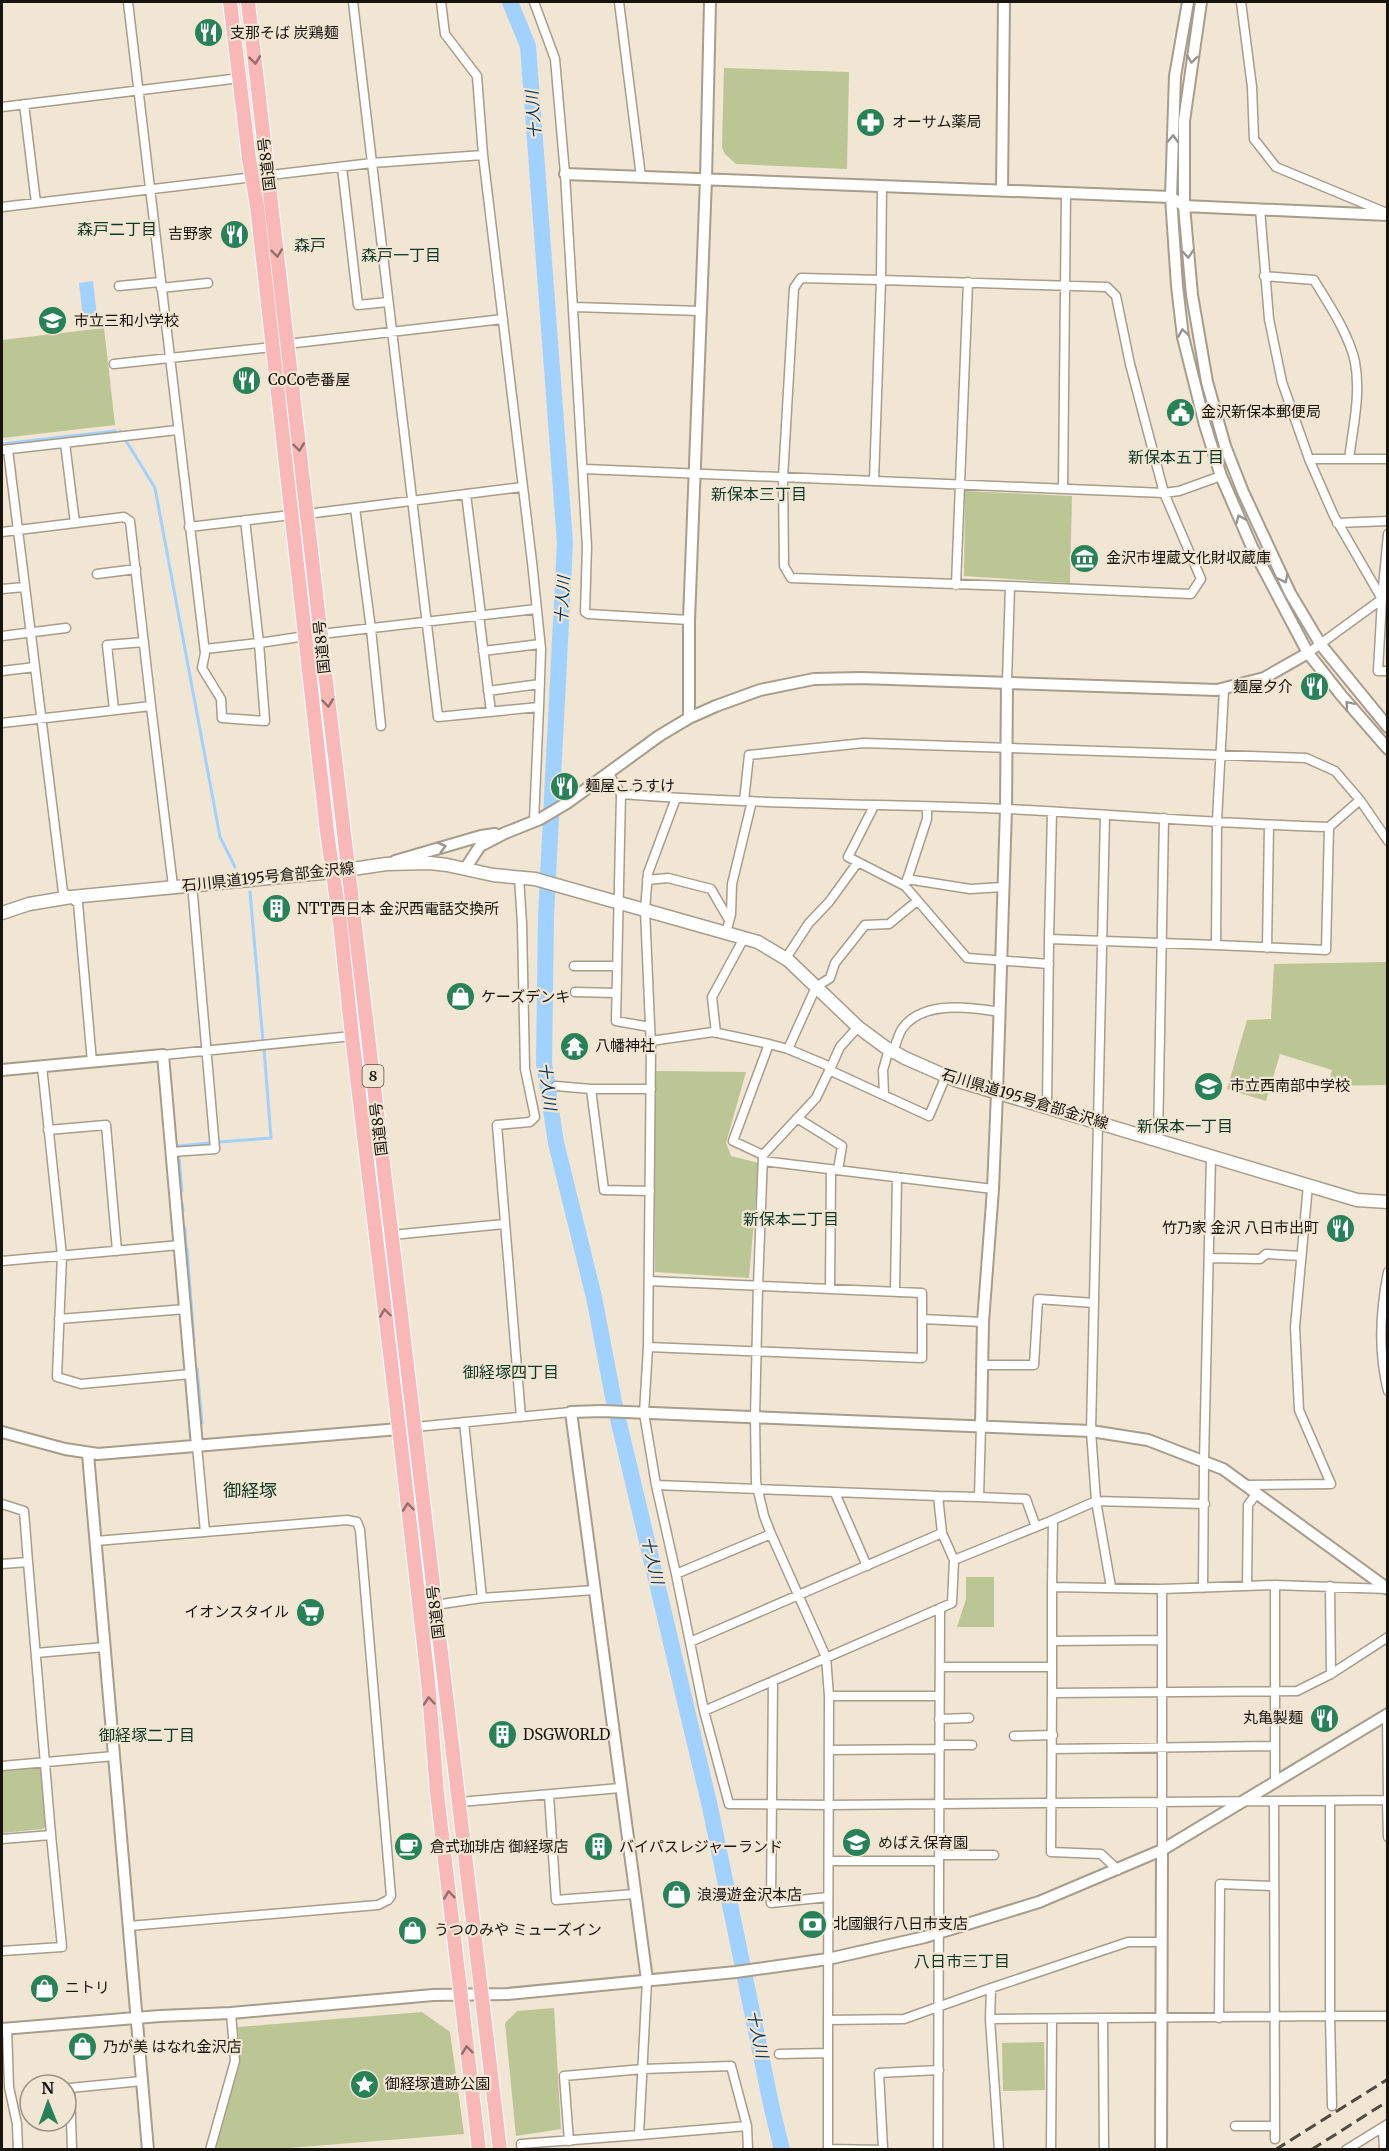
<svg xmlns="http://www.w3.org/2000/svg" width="1389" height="2151" viewBox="0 0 1389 2151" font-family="Merriweather,'Noto Sans JP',serif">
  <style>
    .green { fill: #bcc594 }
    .water { fill: #a1d1fe }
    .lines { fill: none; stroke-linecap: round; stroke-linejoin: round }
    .stream { stroke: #a1d1fe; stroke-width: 3 }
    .river { stroke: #a1d1fe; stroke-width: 16 }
    .minor-casing { stroke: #a79d8b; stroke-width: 11 }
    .tertiary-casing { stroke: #a79d8b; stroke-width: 14 }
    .secondary-casing { stroke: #a79d8b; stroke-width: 15 }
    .trunk-casing { stroke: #fff; stroke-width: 16 }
    .minor { stroke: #fff; stroke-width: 8 }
    .tertiary { stroke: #fff; stroke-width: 10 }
    .secondary { stroke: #fff; stroke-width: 12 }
    .trunk { stroke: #f8b8b8; stroke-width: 14 }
    .rail { stroke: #504a41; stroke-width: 3; stroke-dasharray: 12 6; stroke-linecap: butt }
    .oneway { stroke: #979592 }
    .oneway2 { stroke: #936e6b }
    .labels { text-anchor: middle; stroke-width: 4.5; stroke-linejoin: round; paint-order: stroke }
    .shield { fill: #f1e5d3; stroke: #585248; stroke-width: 1.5 }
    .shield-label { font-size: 14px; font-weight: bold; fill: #17130d }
    .poi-label { font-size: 15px; fill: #17130d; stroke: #f1e5d3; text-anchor: start }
    .street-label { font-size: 15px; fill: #17130d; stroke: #f1e5d3 }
    .water-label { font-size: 16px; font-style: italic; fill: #063559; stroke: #f1e5d3 }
    .neighbourhood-label { font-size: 16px; fill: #0d3824; stroke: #f1e5d3 }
    .quarter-label { font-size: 18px; fill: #0d3824; stroke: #f1e5d3 }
  </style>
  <rect width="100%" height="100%" fill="#f1e5d3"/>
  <path class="green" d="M724 68 849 72 847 169 736 164 725 154 722 147Z
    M104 328 115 425 2 438V340Z
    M965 491 1072 496 1070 583 964 576Z
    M1387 962V1085L1328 1086 1332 1070 1280 1054 1266 1101 1227 1089 1247 1020 1271 1019 1274 964Z
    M654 1071 746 1072 726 1143 731 1156 759 1163 749 1278 655 1272Z
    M966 1577H994V1627H957L966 1599Z
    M42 1766 46 1826 43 1829 2 1833V1770Z
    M554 2008 561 2129 516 2136 505 2023 517 2011Z
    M422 2012 450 2032 464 2134 276 2149H215L240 2063 238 2027Z
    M1044 2042 1045 2090 1003 2091 1002 2043Z"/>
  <path class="water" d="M93 281 97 317 83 318 79 283Z"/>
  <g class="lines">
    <path class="stream" d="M120 431 155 488 220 837 235 867
      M2 444 115 431
      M250 892 263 1041
      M218 1142 271 1138 264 1049
      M179 1146 209 1143
      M179 1158 182 1191
      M182 1203 183 1211
      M185 1228 186 1247
      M187 1249 194 1341
      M197 1369 202 1423"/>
    <path class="river" d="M510 2 528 46 565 543 546 916 544 1063 556 1143 594 1297 614 1402 710 1807 772 2109 782 2150"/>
    <defs>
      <path id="minor" d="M128 2 205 653 202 668 221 699 222 718 265 721 259 643 306 636
        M353 2 372 163 483 155 532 562 541 649 539 707
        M441 2 445 34 477 76 483 155
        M534 2 555 59 565 174 587 547 585 612 588 614 689 620
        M619 2 641 177
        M1241 2 1252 87 1254 139 1276 167 1387 213
        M24 104 36 203
        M2 107 240 78
        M342 167 358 305 388 302
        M882 186 881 280 801 278 794 288 783 478 784 566 791 578 1010 586
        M2 207 372 163 438 717 539 707 534 821
        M1260 209 1269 319 1282 382 1309 459 1334 516 1382 599
        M1264 276 1314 280C1328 303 1349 334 1355 362 1361 394 1353 427 1349 459
        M119 286 160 282
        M161 288 208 283
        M574 307 701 311
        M287 344 503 319
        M114 364 272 347
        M65 443 75 523
        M2 450 177 430
        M8 450 63 892 78 903 92 1062
        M1309 459H1388
        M584 469 1164 493 1201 579 1191 594 1010 586 1007 682
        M874 481 881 280 1107 287 1116 296 1130 364 1164 493 1179 491 1221 476
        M1063 489 1066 192
        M466 494 481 615
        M355 508 371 629 381 726
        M307 514 522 487
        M1337 523 1388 521
        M189 527 291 515
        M2 532 124 517 130 521 151 706
        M97 574 136 569
        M956 585 968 282
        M2 589 24 587
        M1382 598 1388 534
        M479 615 491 712
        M321 634 536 609
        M2 636 66 628
        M205 649 259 643 245 520
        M483 651 540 644
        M1308 653 1382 599 1378 671H1388
        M2 671 35 667
        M1224 689 1217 821 1216 945 1326 950 1329 827
        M488 691 540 684
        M114 710 107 645 144 642
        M2 723 151 706 173 886
        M609 774 621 794C749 804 878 804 1007 809 1114 814 1221 824 1329 827L1360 800 1388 841
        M621 794 616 1021 650 1027
        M676 798 648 873 645 910 651 1047 648 1347 644 1413 656 1485 676 1574 704 1711 729 1804 829 1805 1387 1800 1388 1837
        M744 801 749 755 864 743 1306 758 1335 771 1360 800
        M874 806 848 857 905 886 967 958 1049 964
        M1105 815 1091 1431 1096 1501 1111 1587
        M519 877 522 924 525 1069 535 1117 530 1122 497 1125 521 1417
        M907 879 970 889 1004 887
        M647 880 668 878 711 889 729 920
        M906 883 927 819V808
        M726 933 731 914 732 884 752 801
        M1049 939 1052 812
        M1267 948 1269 825
        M786 958 809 923 829 902 858 862
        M574 966H617
        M575 992 616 993
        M716 1033 712 997 744 938
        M651 1041 713 1032 769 1044 733 1141 763 1155 758 1286 755 1417 756 1482 764 1516 771 1534 826 1657 829 1696 828 2020 904 2019 991 1988 990 2019 1330 2016V1801
        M769 1044 788 1049 831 1067 840 1047 858 1027
        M788 1049 816 987 830 978 835 963 865 925 889 924 917 901
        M893 1051C896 1045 898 1035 902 1029 922 1000 970 1007 1000 1012
        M163 1055 352 1036
        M42 1066 62 1256 57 1377 81 1384 191 1374
        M829 1070 929 1116 946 1076
        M556 1086 591 1089H651
        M591 1089 604 1190 650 1191
        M884 1095 883 1070 889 1049
        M1047 1108 1049 939 1216 945
        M797 1118 842 1146 838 1170
        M48 1130 106 1125 117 1251
        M1158 1140 1164 818
        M172 1152 215 1149 192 884
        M763 1155 816 1098 831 1067
        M763 1161 993 1189
        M392 1235 504 1224
        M1209 1258 1260 1259 1266 1254 1301 1256
        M2 1261 180 1245
        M1388 1272C1380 1312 1378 1352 1388 1391
        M830 1288 831 1169
        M895 1290 897 1177
        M59 1319 186 1309
        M922 1319 983 1322
        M648 1347 922 1358V1293L649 1281
        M982 1365H1034L1038 1299 1094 1303
        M464 1422 482 1598
        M415 1427 571 1412
        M197 1446 205 1532
        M656 1485 938 1496 942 1533 954 1560 1053 1520 1052 1587
        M1246 1485 1331 1484 1299 1410 1295 1327 1308 1185
        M835 1493 867 1566
        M938 1496 979 1497 981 1426
        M979 1497 1026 1499 1036 1527
        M2 1504 24 1511 28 1562 2 1564
        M1053 1520 1096 1501 1205 1504
        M96 1541 347 1520 357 1522 360 1530 391 1896 388 1900 378 1905 129 1926
        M676 1574 771 1534
        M1275 1585V1783
        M1247 1586 1248 1505 1257 1493
        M1330 1586 1331 1674
        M1203 1588 1204 1461 1211 1156
        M435 1605 482 1598 594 1590
        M1052 1641 1162 1640
        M690 1642 942 1533
        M36 1653 105 1647
        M940 1667H1052
        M773 1681 771 1903 828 1897
        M1052 1693V1587L1162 1589 1275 1585 1387 1589V1586
        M829 1696H939
        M704 1711 952 1603 954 1560
        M1387 1714 1388 1800
        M939 1719 969 1718
        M1014 1736 1053 1735
        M940 1745H972
        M1053 1749 1275 1746
        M829 1750 940 1749
        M2 1766 114 1756
        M549 1795 556 1900 635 1894
        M460 1802 620 1788
        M1274 1802 1275 2139
        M2 1839 51 1835
        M1162 1850V1589
        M939 1855H994
        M829 1861H939
        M1118 1870 1101 1854 1051 1852 1052 1693 1297 1691 1331 1674 1388 1637
        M2 1951 62 1947 51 1835 28 1562
        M991 1988 1128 1942H1162
        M1219 2018 1220 1884 1273 1886
        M990 2019 999 2150
        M1103 2019 1104 2150
        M828 2020V2149L883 2150
        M7 2028 9 2087 17 2124 18 2150
        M779 2054 828 2053
        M1332 2106 1330 2016H1388
        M1235 2126H1275
        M1383 2127 1384 2150
        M639 2135 747 2126
        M569 2141 564 2076 643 2069 731 2066 747 2126 748 2150
        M883 2149 879 2073 939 2070
        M72 2150 70 2088 142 2081
        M210 2150 235 2061 231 2013
        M522 2150 521 2144 639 2135 647 1980
        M938 2150 940 1608
        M1051 2150 1052 2019
        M1346 2150 1388 2124"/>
      <path id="tertiary" d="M1188 2 1175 76 1171 197 1177 286 1183 337 1205 425 1221 476 1252 547 1308 653 1341 695 1388 749
        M1201 2 1184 121V206L1192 295 1207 382 1225 446 1243 492 1290 593 1321 645 1388 727
        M565 174 1171 197 1184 206 1388 215
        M1002 190 1004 2
        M689 718V620L706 179 710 2
        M395 861 481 836 495 834
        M465 869 480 846 505 833 540 819 567 803 659 736 689 718 716 706 760 690 814 679 861 678 1217 690 1264 678 1308 653
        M2 1070 163 1055 197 1446
        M981 1426 983 1322 993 1189 997 1093 1006 809 1007 682
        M2 1432 65 1449 98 1454 399 1429
        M88 1454 148 2150
        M647 1980 571 1412 602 1411 1091 1431 1148 1440 1223 1469 1388 1589
        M2 2029 160 2016 231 2013 433 1995 507 1994 736 1972 828 1959 925 1937 1039 1902 1162 1850 1388 1714
        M1161 2150 1162 1850"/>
      <path id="secondary" d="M2 913 29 904 71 897 333 872 386 864 430 863 447 865 493 875 535 879 758 942 788 960 858 1027 885 1047 905 1058 955 1080 1357 1200 1388 1202"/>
      <path id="trunk" d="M230 2 249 159 257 206 327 832 340 923 352 1036 399 1429 428 1681 437 1793 479 2150
        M248 2 328 698 500 2150"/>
    </defs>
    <use href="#minor" class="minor-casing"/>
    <use href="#tertiary" class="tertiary-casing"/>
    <use href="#secondary" class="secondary-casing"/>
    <use href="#trunk" class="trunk-casing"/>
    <use href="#minor" class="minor"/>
    <use href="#tertiary" class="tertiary"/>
    <use href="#secondary" class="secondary"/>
    <use href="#trunk" class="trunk"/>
    <path class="rail" d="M1275 2150 1388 2079
      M1311 2150 1388 2101"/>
  </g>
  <defs><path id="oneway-chevron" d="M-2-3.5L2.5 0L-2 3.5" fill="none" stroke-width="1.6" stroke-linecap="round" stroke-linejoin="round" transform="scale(1.5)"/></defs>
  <g class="oneway">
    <use href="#oneway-chevron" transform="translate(1192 59) rotate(98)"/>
    <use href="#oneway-chevron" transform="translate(1173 139) rotate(-88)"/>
    <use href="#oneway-chevron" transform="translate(1188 254) rotate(85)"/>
    <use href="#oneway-chevron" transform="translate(1183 333) rotate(-99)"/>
    <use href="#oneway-chevron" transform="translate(1240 519) rotate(-113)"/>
    <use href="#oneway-chevron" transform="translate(1284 579) rotate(65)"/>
    <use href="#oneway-chevron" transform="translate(1349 705) rotate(-131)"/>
    <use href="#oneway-chevron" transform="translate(442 847) rotate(-15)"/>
  </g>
  <g class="oneway2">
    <use href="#oneway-chevron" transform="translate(255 60) rotate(83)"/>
    <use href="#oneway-chevron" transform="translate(277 253) rotate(84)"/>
    <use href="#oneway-chevron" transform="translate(299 447) rotate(83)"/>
    <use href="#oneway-chevron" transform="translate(328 703) rotate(83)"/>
    <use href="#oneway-chevron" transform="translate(385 1313) rotate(-97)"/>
    <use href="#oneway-chevron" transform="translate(408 1507) rotate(-96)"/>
    <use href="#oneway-chevron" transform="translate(429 1701) rotate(-95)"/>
    <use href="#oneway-chevron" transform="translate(449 1895) rotate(-97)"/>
    <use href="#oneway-chevron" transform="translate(467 2050) rotate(-97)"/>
  </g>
  <defs>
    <symbol id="restaurant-disc" viewBox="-11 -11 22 22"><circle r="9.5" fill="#288258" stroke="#f1e5d3"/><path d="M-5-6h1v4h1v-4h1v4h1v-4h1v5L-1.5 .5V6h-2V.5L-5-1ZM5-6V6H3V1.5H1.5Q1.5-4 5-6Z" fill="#fff"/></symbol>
    <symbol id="pharmacy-disc" viewBox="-11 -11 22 22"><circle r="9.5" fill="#288258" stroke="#f1e5d3"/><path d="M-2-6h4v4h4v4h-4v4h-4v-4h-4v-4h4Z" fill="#fff"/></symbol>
    <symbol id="school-disc" viewBox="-11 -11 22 22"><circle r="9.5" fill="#288258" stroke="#f1e5d3"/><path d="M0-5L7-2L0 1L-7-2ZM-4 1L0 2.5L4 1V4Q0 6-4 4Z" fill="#fff"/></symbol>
    <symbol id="civic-disc" viewBox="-11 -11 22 22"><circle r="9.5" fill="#288258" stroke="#f1e5d3"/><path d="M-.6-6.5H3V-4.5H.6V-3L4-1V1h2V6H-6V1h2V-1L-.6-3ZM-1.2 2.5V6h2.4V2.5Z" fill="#fff"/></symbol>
    <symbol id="museum-disc" viewBox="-11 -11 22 22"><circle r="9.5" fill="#288258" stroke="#f1e5d3"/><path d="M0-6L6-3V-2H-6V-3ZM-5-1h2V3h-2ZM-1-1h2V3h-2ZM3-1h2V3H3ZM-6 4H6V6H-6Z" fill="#fff"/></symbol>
    <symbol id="building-disc" viewBox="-11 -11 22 22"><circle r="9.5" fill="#288258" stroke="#f1e5d3"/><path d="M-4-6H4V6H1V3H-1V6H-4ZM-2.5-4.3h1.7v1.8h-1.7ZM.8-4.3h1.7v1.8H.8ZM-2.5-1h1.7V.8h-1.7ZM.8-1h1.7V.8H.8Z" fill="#fff"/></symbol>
    <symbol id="shop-disc" viewBox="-11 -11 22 22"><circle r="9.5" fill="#288258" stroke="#f1e5d3"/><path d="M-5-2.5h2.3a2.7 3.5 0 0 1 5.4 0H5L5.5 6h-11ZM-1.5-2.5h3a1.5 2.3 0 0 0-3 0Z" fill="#fff"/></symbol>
    <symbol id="temple-disc" viewBox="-11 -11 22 22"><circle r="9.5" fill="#288258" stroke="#f1e5d3"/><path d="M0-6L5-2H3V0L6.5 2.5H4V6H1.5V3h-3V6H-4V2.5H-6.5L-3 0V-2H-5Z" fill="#fff"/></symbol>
    <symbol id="supermarket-disc" viewBox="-11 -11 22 22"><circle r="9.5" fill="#288258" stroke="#f1e5d3"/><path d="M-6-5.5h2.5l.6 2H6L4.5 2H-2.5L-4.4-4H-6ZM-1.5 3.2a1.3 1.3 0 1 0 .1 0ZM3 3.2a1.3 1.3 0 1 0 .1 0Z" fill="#fff"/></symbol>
    <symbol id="cafe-disc" viewBox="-11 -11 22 22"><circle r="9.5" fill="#288258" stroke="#f1e5d3"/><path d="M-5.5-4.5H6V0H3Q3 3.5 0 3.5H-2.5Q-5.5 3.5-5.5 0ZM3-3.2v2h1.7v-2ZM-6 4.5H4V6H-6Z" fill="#fff"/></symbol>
    <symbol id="bank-disc" viewBox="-11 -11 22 22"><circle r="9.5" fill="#288258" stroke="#f1e5d3"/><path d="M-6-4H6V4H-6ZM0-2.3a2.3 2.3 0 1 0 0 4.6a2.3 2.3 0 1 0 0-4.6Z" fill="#fff"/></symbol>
    <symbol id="sight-disc" viewBox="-11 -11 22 22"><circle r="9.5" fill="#288258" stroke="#f1e5d3"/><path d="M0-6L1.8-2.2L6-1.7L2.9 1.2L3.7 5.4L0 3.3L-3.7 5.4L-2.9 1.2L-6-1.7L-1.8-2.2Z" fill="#fff"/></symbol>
  </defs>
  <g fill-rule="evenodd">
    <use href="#restaurant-disc" x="192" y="16" width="33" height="33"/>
    <use href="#pharmacy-disc" x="854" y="106" width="33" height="33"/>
    <use href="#restaurant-disc" x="218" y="218" width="33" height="33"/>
    <use href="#school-disc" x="36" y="304" width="33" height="33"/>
    <use href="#restaurant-disc" x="230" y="364" width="33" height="33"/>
    <use href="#civic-disc" x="1164" y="396" width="33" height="33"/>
    <use href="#museum-disc" x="1068" y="542" width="33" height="33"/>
    <use href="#restaurant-disc" x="1298" y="670" width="33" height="33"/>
    <use href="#restaurant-disc" x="548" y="770" width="33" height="33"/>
    <use href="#building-disc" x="260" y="892" width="33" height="33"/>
    <use href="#shop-disc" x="444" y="980" width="33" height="33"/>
    <use href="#temple-disc" x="558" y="1030" width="33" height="33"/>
    <use href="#school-disc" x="1192" y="1070" width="33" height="33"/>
    <use href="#restaurant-disc" x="1324" y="1212" width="33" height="33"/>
    <use href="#supermarket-disc" x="294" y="1596" width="33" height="33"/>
    <use href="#restaurant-disc" x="1308" y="1702" width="33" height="33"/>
    <use href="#building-disc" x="486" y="1718" width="33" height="33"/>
    <use href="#school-disc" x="840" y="1826" width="33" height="33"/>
    <use href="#cafe-disc" x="392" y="1830" width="33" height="33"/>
    <use href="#building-disc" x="582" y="1830" width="33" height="33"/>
    <use href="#shop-disc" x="660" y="1878" width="33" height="33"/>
    <use href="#bank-disc" x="796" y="1908" width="33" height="33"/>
    <use href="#shop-disc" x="396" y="1914" width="33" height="33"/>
    <use href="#shop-disc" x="28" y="1972" width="33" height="33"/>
    <use href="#shop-disc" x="66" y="2030" width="33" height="33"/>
    <use href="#sight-disc" x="348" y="2068" width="33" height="33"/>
  </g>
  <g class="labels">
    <rect class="shield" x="362.5" y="1065" width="21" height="22" rx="4.5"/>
    <g class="shield-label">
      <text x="373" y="1081">8</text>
    </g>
    <g class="poi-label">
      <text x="230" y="38">支那そば 炭鶏麺</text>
      <text x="892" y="127">オーサム薬局</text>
      <text x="213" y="239" text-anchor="end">吉野家</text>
      <text x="74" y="326">市立三和小学校</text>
      <text x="268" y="385">CoCo壱番屋</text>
      <text x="1201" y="417">金沢新保本郵便局</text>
      <text x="1106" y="563">金沢市埋蔵文化財収蔵庫</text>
      <text x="1293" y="692" text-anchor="end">麺屋夕介</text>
      <text x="585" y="791">麺屋こうすけ</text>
      <text x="297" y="914">NTT西日本 金沢西電話交換所</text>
      <text x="481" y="1002">ケーズデンキ</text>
      <text x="595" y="1051">八幡神社</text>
      <text x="1230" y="1091">市立西南部中学校</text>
      <text x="1319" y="1233" text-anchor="end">竹乃家 金沢 八日市出町</text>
      <text x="289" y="1617" text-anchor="end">イオンスタイル</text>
      <text x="1303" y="1723" text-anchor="end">丸亀製麺</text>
      <text x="523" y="1740">DSGWORLD</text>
      <text x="878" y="1848">めばえ保育園</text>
      <text x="430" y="1852">倉式珈琲店 御経塚店</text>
      <text x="619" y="1852">バイパスレジャーランド</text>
      <text x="697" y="1900">浪漫遊金沢本店</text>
      <text x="833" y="1929">北國銀行八日市支店</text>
      <text x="434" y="1935">うつのみや ミューズイン</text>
      <text x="65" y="1993">ニトリ</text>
      <text x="103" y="2052">乃が美 はなれ金沢店</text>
      <text x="385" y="2089">御経塚遺跡公園</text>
    </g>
    <g class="street-label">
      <text transform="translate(267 164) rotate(-97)" y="5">国道8号</text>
      <text transform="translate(322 647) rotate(-96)" y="5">国道8号</text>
      <text transform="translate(268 877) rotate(-6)" y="5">石川県道195号倉部金沢線</text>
      <text transform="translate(1025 1099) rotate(17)" y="5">石川県道195号倉部金沢線</text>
      <text transform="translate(379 1129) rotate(-97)" y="5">国道8号</text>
      <text transform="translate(436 1612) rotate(-97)" y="5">国道8号</text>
    </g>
    <g class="water-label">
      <text transform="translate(533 115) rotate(-94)" y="6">十人川</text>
      <text transform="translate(562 600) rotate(-87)" y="6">十人川</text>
      <text transform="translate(548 1086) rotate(83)" y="6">十人川</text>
      <text transform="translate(653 1560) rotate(77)" y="6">十人川</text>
      <text transform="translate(758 2034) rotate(78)" y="6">十人川</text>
    </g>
    <g class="neighbourhood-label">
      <text x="117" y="235">森戸二丁目</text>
      <text x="310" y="251">森戸</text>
      <text x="401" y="261">森戸一丁目</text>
      <text x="1176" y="463">新保本五丁目</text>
      <text x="759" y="500">新保本三丁目</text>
      <text x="1185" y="1132">新保本一丁目</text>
      <text x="791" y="1225">新保本二丁目</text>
      <text x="511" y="1378">御経塚四丁目</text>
      <text x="147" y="1741">御経塚二丁目</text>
      <text x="962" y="1967">八日市三丁目</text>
    </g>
    <g class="quarter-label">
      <text x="250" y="1497">御経塚</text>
    </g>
  </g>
  <rect width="1389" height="2151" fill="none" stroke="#17130d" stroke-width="6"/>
  <g transform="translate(48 2103) rotate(359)"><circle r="28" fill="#f1e5d3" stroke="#9a9184" stroke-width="1.5"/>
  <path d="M0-4.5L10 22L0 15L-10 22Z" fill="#288258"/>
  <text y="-9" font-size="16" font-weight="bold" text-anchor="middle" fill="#17130d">N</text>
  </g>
</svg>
